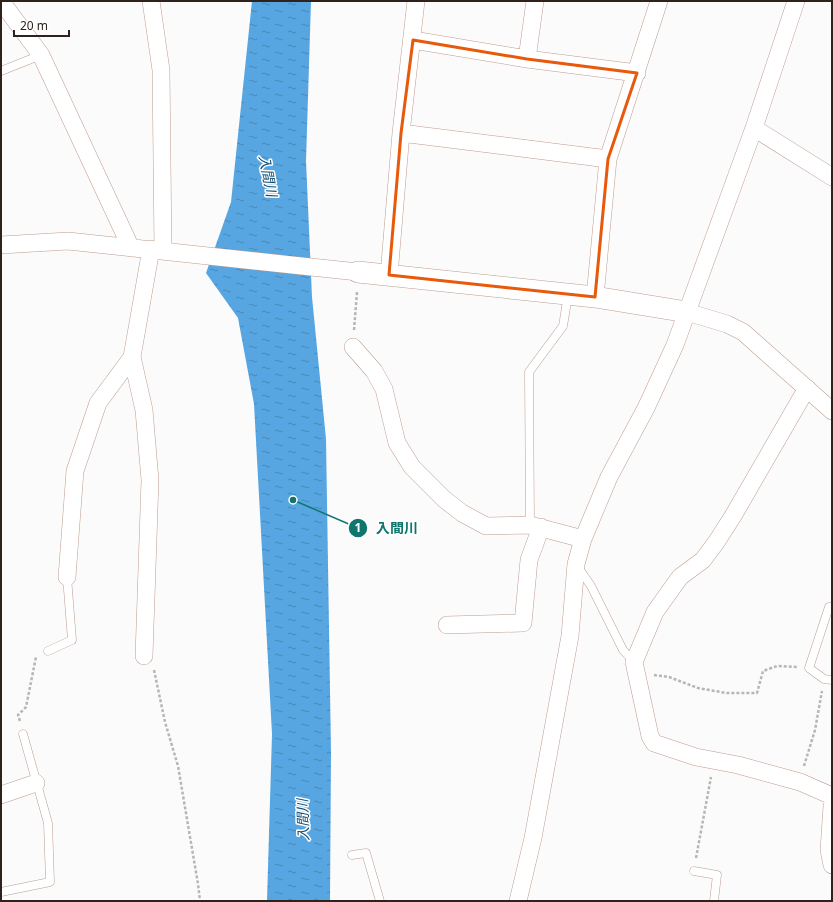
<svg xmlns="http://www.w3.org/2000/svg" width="833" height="902" viewBox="0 0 833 902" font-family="'Noto Sans','Noto Sans JP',sans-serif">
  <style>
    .water { fill: url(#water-ripples) }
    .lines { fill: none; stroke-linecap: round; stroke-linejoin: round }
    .service-casing { stroke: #be9c8d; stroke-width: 9 }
    .minor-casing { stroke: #be9c8d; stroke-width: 18 }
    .tertiary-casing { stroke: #be9c8d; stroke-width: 22 }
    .path { stroke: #bab5b3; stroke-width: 2.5; stroke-dasharray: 3 2; stroke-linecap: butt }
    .service { stroke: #fff; stroke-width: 8 }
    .minor { stroke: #fff; stroke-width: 17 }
    .tertiary { stroke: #fff; stroke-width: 21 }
    .marked { fill: none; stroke: #e8590c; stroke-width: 3; stroke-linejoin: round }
    .labels { text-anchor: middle; stroke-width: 3; stroke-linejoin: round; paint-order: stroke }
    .water-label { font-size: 14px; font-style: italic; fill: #0f4b73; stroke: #fff }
    .leader { fill: none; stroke: #0f766e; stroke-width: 1.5 }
    .callout-dot { fill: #0f766e; stroke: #fff; stroke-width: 1.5 }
    .mark-label { font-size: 12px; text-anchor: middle; font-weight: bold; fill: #fff }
    .callout-label { font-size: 14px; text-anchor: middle; font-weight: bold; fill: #0f766e; stroke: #fff; stroke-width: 3; stroke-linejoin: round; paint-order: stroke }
  </style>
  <defs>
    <pattern id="water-ripples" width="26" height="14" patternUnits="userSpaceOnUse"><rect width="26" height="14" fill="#57a6e2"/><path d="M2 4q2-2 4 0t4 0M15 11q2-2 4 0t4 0" fill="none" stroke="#4887b6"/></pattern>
  </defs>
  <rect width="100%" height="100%" fill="#fbfbfb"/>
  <path class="water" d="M252 1H311L306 161 312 297 326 439 331 752 330 901H267L272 734 254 404 238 318 206 273 231 202Z"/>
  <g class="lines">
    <defs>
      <path id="service" d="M1 71 41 55
        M530 525 529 372 563 326 568 295
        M578 567 591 586 623 650 634 662
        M832 607H829L809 668 824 679 832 680
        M48 651 72 640 67 577
        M352 855 366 853 380 901
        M694 871 717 875 714 901
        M1 892 50 882 48 823 23 734"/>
      <path id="minor" d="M1 1 41 55 131 248
        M151 1 161 70 163 251
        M413 40 527 59 637 73
        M527 59 535 1
        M754 128 832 177
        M401 133 608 159
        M1 245 68 241 358 272
        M389 275 401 133 416 1
        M595 297 608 159 659 1
        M687 312 727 324 743 332 832 411
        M353 347 374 371 384 389 397 443 412 467 444 499 462 513 486 526 530 525 583 539
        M132 357 144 410 150 480 144 656
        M807 388 733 516 717 541 703 560 680 577 655 612 634 662 650 736 654 743 696 757 738 765 800 782 832 796
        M67 577 75 471 98 403 132 357 151 249
        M447 625 523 623 529 560 541 527
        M1 795 36 783
        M832 806 829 850 832 865
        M518 901 533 838 570 636 576 564 583 539 609 477 646 408 675 345 754 128 796 1"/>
      <path id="tertiary" d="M358 272 595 297 687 312"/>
    </defs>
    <use href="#service" class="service-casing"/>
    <use href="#minor" class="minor-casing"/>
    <use href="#tertiary" class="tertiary-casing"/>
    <path class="path" d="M354 330 357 292
      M154 670 165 722 178 766 198 884 200 901
      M654 675 669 677 698 688 726 693H757L763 671 777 666 797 667
      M20 721 18 715 26 707 36 657
      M804 766 815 730 822 691
      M696 858 711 777"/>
    <use href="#service" class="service"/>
    <use href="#minor" class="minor"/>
    <use href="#tertiary" class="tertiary"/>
  </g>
  <path class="marked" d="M413 40 527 59 637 73 608 159 595 297 389 275 401 133Z"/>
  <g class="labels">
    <g class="water-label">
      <text transform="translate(268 176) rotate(79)" y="5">入間川</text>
      <text transform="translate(303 820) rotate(-92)" y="5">入間川</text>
    </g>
  </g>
  <path class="leader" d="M293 500L358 528"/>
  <g class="callout-dot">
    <circle cx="293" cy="500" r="4"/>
    <circle cx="358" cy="528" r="10"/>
  </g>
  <g class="mark-label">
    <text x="358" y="532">1</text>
  </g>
  <g class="callout-label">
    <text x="397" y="533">入間川</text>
  </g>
  <rect width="833" height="902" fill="none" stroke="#2f211b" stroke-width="4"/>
  <path d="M14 30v6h55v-6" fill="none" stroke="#2f211b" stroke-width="2"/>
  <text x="20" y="30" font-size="12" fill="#2f211b" stroke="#ffffff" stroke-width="3" paint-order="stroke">20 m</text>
</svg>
